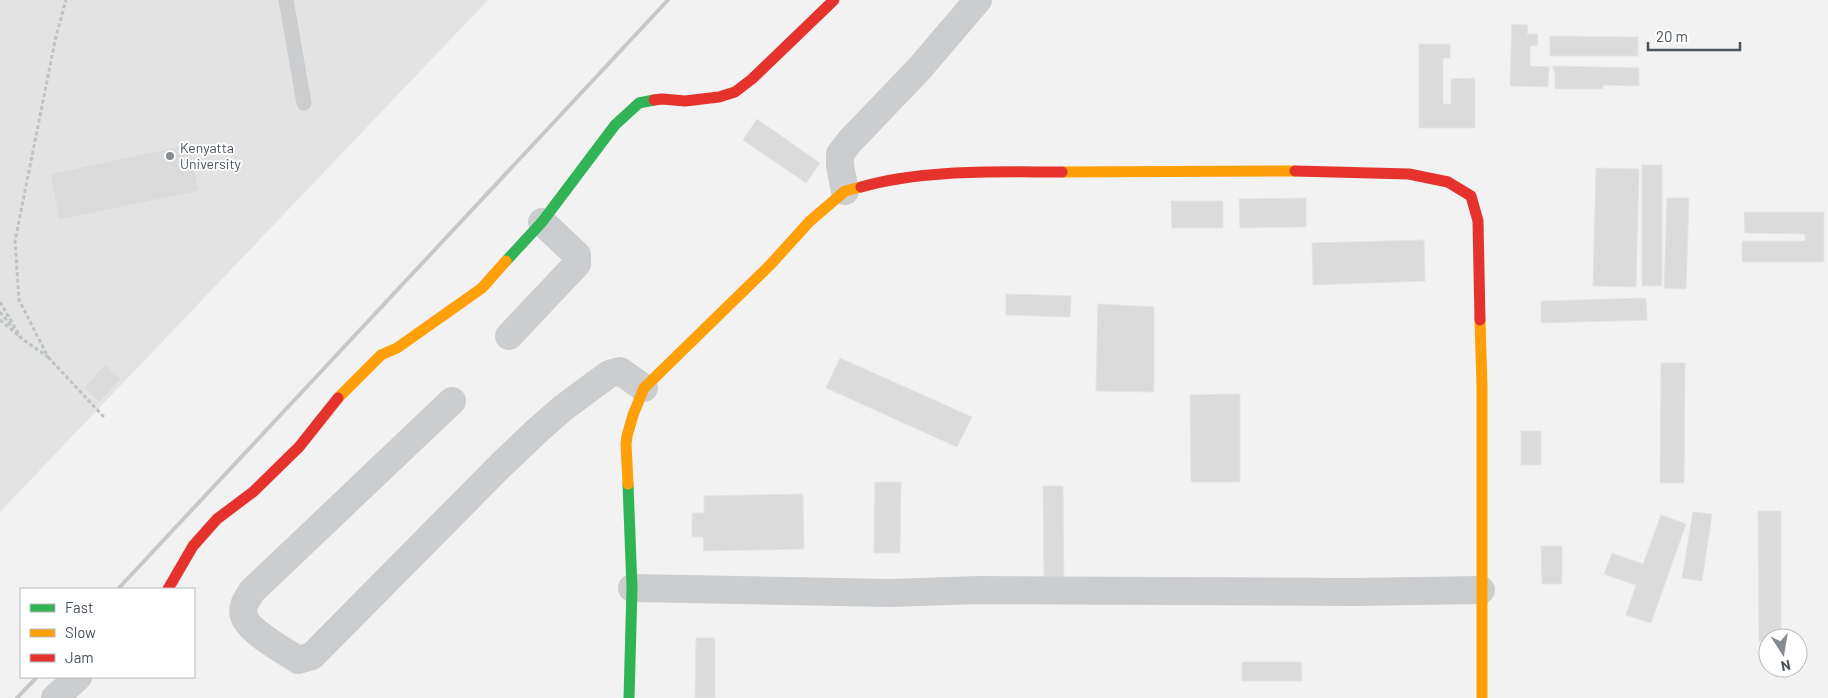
<svg xmlns="http://www.w3.org/2000/svg" width="1828" height="698" viewBox="0 0 1828 698" font-family="Barlow,sans-serif">
  <style>
    .education { fill: #e4e3e3 }
    .building { fill: #dbdbdc; stroke: #e3e4e4 }
    .lines { fill: none; stroke-linecap: round; stroke-linejoin: round }
    .path { stroke: #bbc5c2; stroke-width: 3; stroke-dasharray: 4 2.5; stroke-linecap: butt }
    .lane { stroke: #cccdcf; stroke-width: 15 }
    .street { stroke: #cccdcf; stroke-width: 28 }
    .fast { stroke: #30b455; stroke-width: 11 }
    .slow { stroke: #ff9f0a; stroke-width: 11 }
    .jam { stroke: #e5322d; stroke-width: 11 }
    .rail { stroke: #c7c8c9; stroke-width: 4 }
    .poi-dot { fill: #858b90; stroke: #fff; stroke-width: 2 }
    .labels { text-anchor: middle; stroke-width: 4; stroke-linejoin: round; paint-order: stroke }
    .poi-label { font-size: 14px; fill: #4a535c; stroke: #fff; text-anchor: start }
  </style>
  <rect width="100%" height="100%" fill="#f2f2f2"/>
  <path class="education" d="M0 0H488L0 512Z"/>
  <path class="building" d="M1512 24 1528 25 1527 34H1538L1537 46H1530V66L1549 67 1548 87 1510 86Z
    M1550 36 1638 37V56H1550Z
    M1419 44H1450V58H1443V104H1451V79L1475 78V128H1419Z
    M1553 66 1639 68V86L1603 85V89H1555V70H1553Z
    M757 119 820 163 806 183 743 140Z
    M189 144 199 191 59 220 50 174Z
    M1642 165H1662V286H1642Z
    M1596 168 1639 169 1636 287 1593 286Z
    M1306 198V227L1240 228 1239 199Z
    M1667 198H1689L1686 289 1664 288Z
    M1171 201H1223V228H1172Z
    M1744 212H1824V262H1742V241H1805V234L1745 233Z
    M1424 240 1425 281 1313 285 1312 243Z
    M1006 294 1071 296 1070 317 1006 315Z
    M1646 298 1647 320 1541 323V301Z
    M1098 304 1154 307V392L1096 391Z
    M840 358 972 417 957 447 826 388Z
    M1661 363H1685L1684 483H1660Z
    M105 364 121 379 99 402 84 388Z
    M1240 394V482H1191L1190 395Z
    M1521 431H1541V465H1521Z
    M875 482H901L900 553H874Z
    M1043 486H1063L1064 585H1044Z
    M803 494 804 549 704 551 703 537H692V513H704V496Z
    M1758 511H1781V638H1768V641L1759 642Z
    M1693 512 1712 514 1702 581 1682 578Z
    M1661 515 1686 524 1651 623 1626 615 1636 585 1604 574 1612 553 1643 564Z
    M1541 546H1562V584H1542Z
    M696 638H715V698H695Z
    M1242 662H1301L1302 681H1242Z"/>
  <g class="lines">
    <path class="path" d="M0 302 21 338 48 357 19 300 15 241 56 36 66 0
      M0 312 14 329
      M0 320 19 336
      M48 357 104 417"/>
    <path class="lane" d="M286 0 304 103"/>
    <path class="street" d="M845 191 840 166V154L850 141 920 68 978 0
      M509 336 577 264V255L542 222
      M452 401 252 591C247 599 241 607 244 616 248 631 285 651 298 660L312 656 501 465 538 430 563 408 609 374 620 371 644 388
      M632 588 890 593 978 590 1354 592 1481 590
      M55 698 78 677"/>
    <path class="fast" d="M506 261 542 222 615 125 639 103 654 100
      M628 484 632 588 629 698"/>
    <path class="slow" d="M1062 172 1295 171
      M1480 320 1482 387V698
      M338 398 381 355 397 348 482 288 506 261
      M628 484 626 444 627 436 633 415 644 388 770 265 810 221 845 191 861 187"/>
    <path class="jam" d="M654 100 662 99 685 101 719 97 735 92 752 79 834 0
      M1295 171 1409 174 1448 182 1471 196 1478 221 1480 320
      M861 187C923 169 997 172 1062 172
      M168 589 193 546 217 519 253 492 299 447 338 398"/>
    <path class="rail" d="M118 589 668 0
      M17 698 37 677"/>
  </g>
  <circle class="poi-dot" cx="170" cy="156" r="5"/>
  <g class="labels">
    <g class="poi-label">
      <text x="180" y="153">Kenyatta<tspan x="180" dy="16">University</tspan></text>
    </g>
  </g>
  <rect x="20" y="588" width="175" height="90" fill="#ffffff" stroke="#b7babe"/>
  <rect x="30" y="604" width="25" height="8" fill="#30b455" stroke="#b7babe"/>
  <text x="65" y="613" font-size="15" fill="#4a535c">Fast</text>
  <rect x="30" y="629" width="25" height="8" fill="#ff9f0a" stroke="#b7babe"/>
  <text x="65" y="638" font-size="15" fill="#4a535c">Slow</text>
  <rect x="30" y="654" width="25" height="8" fill="#e5322d" stroke="#b7babe"/>
  <text x="65" y="663" font-size="15" fill="#4a535c">Jam</text>
  <g transform="translate(1783 653) rotate(168)"><circle r="24" fill="#ffffff" stroke="#b7babe"/>
  <path d="M0-4L9 19L0 12L-9 19Z" fill="#858b90"/>
  <text y="-8" font-size="14" font-weight="bold" text-anchor="middle" fill="#4a535c">N</text>
  </g>
  <path d="M1648 42v8h92v-8" fill="none" stroke="#4a535c" stroke-width="2.5"/>
  <text x="1656" y="42" font-size="15" fill="#4a535c" stroke="#ffffff" stroke-width="4" paint-order="stroke">20 m</text>
</svg>
